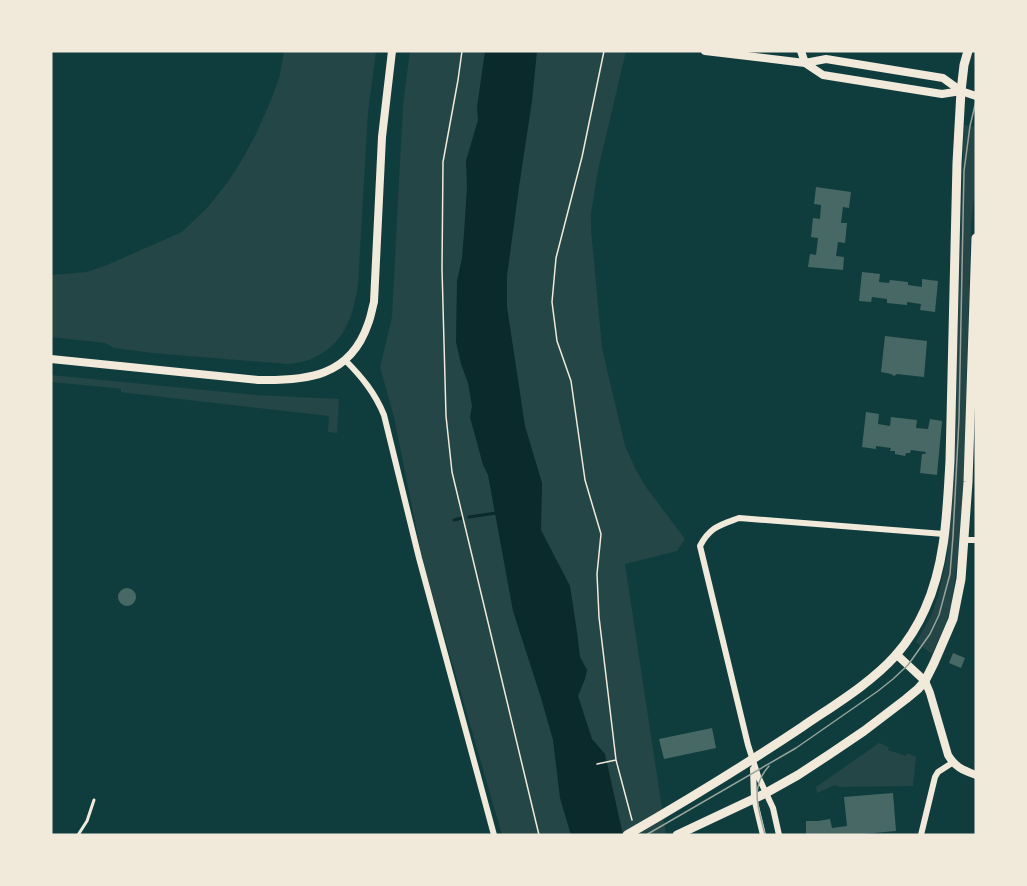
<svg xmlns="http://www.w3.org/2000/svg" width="1027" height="886" viewBox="0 0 1027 886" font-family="'Zilla Slab',serif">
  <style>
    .green { fill: #244646 }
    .water { fill: #0a2a2b }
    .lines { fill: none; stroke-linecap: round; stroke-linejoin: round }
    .stream { stroke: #0a2a2b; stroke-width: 3 }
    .building { fill: #486865 }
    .path { stroke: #f1e9da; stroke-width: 1.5 }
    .service { stroke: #f1e9da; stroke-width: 3 }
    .minor { stroke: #f1e9da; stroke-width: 6 }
    .tertiary { stroke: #f1e9da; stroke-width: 8 }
    .secondary { stroke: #f1e9da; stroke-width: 9 }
    .tram { stroke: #97a49c; stroke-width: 1.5 }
  </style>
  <rect width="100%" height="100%" fill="#0f3d3e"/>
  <path class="green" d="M284 51H376L368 112 358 284C353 318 344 345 311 359 304 362 295 363 288 364L153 353 114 348 105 343 51 337V275L87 272 107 265 182 232 208 207 227 183 242 160 256 134 271 100 280 75Z
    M410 51H626L598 170 591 213V229L602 348 625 446 636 470 646 487 685 539 677 551 625 564 666 835H502L423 562 394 417 380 367 392 317 403 105Z
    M964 125 976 127V179L971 224 964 475 958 557 951 607 946 623 932 654 916 642 931 616 938 597 947 556 953 475Z
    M51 375 256 395 339 399 337 433 328 432 329 416 128 393 121 392V389L114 388 51 382Z
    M879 743 889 747 888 750 906 756 907 753 916 757 913 786 840 787 835 785 817 793 816 787Z"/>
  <path class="water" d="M485 51H537L532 101 519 187 507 276V307L525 426 542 483 541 530 570 586 577 632 580 657 587 670 585 679 578 696 592 739 605 754 623 835H571L560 798 553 740 541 698 513 611 488 475 483 465 470 417 472 406 468 383 461 364 456 342 457 281 462 258 464 233 467 187 466 161 478 120 477 107Z"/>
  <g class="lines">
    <path class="stream" d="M469 517 496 513
      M454 520 462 518"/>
  </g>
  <path class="building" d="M816 187 851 192 849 208 843 207 841 223H847L845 243 838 242 836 256 844 257 843 270 808 267 810 254 816 255 818 238 811 237 813 218 820 219 821 205 814 204Z
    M862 272 880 274 879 282 889 283 890 280 908 282V285L922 287V279L938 281 935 312 920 310 921 304 907 302V305L887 303V299L872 297 871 302 859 301Z
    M885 336 927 341 924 377 897 374 894 376 891 374 881 372Z
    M866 412 879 414 878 424 890 426 891 417 917 420 916 428 928 429 930 419 942 421 937 475 920 473 922 454H925L926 452 911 450 910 453H906L905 456 895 454V451H890L891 448 876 446V449L862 447Z
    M118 597a9 9 0 1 1 18 0a9 9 0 1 1-18 0Z
    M953 653 965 658 961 668 949 663Z
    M712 728 716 748 664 759 659 739Z
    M893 793 896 831 851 835H806V821H818L830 819 832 828 847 826 844 797Z"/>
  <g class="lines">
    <path class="path" d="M462 51 458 80 443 162 442 269 446 416 452 472 539 835
      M604 51 582 157 556 258 552 302 557 341 571 381 585 480 601 534 597 574 599 617 616 760 632 820
      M597 764 616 760"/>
    <path class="service" d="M78 835 87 821 94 800"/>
    <path class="minor" d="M345 360C362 377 375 393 384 415L419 558 494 835
      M965 540H976
      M753 769 754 798 763 835
      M779 835 773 808 758 776 748 745 700 546C710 527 720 525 739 518L944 534
      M921 835 935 777 938 772 952 763"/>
    <path class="tertiary" d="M705 51 805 63 826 59 943 78 961 91 976 96
      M801 51 805 63
      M805 63 823 75 942 94 961 91
      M51 359 258 380C306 381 350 377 368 324 371 317 372 309 374 302L382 137 392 51
      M896 654 925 681 930 693 948 755C955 767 963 770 976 775"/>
    <path class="secondary" d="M627 835C686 801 745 765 802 727 834 705 870 684 896 655 908 641 918 625 925 609 946 563 947 510 950 461L957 163 961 91 964 65 968 51
      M677 835 764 794 798 775 830 754 864 731 906 699 918 689 925 681 934 663 953 619 961 579 968 482 976 238"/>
    <path class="tram" d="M646 835 796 748 878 691 893 679 908 665 930 634 939 615 950 574 953 536 959 419 964 171 970 126 976 101
      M765 835C759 809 749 788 769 766"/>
  </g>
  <rect width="1027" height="886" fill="none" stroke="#f1e9da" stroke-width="105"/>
</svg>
